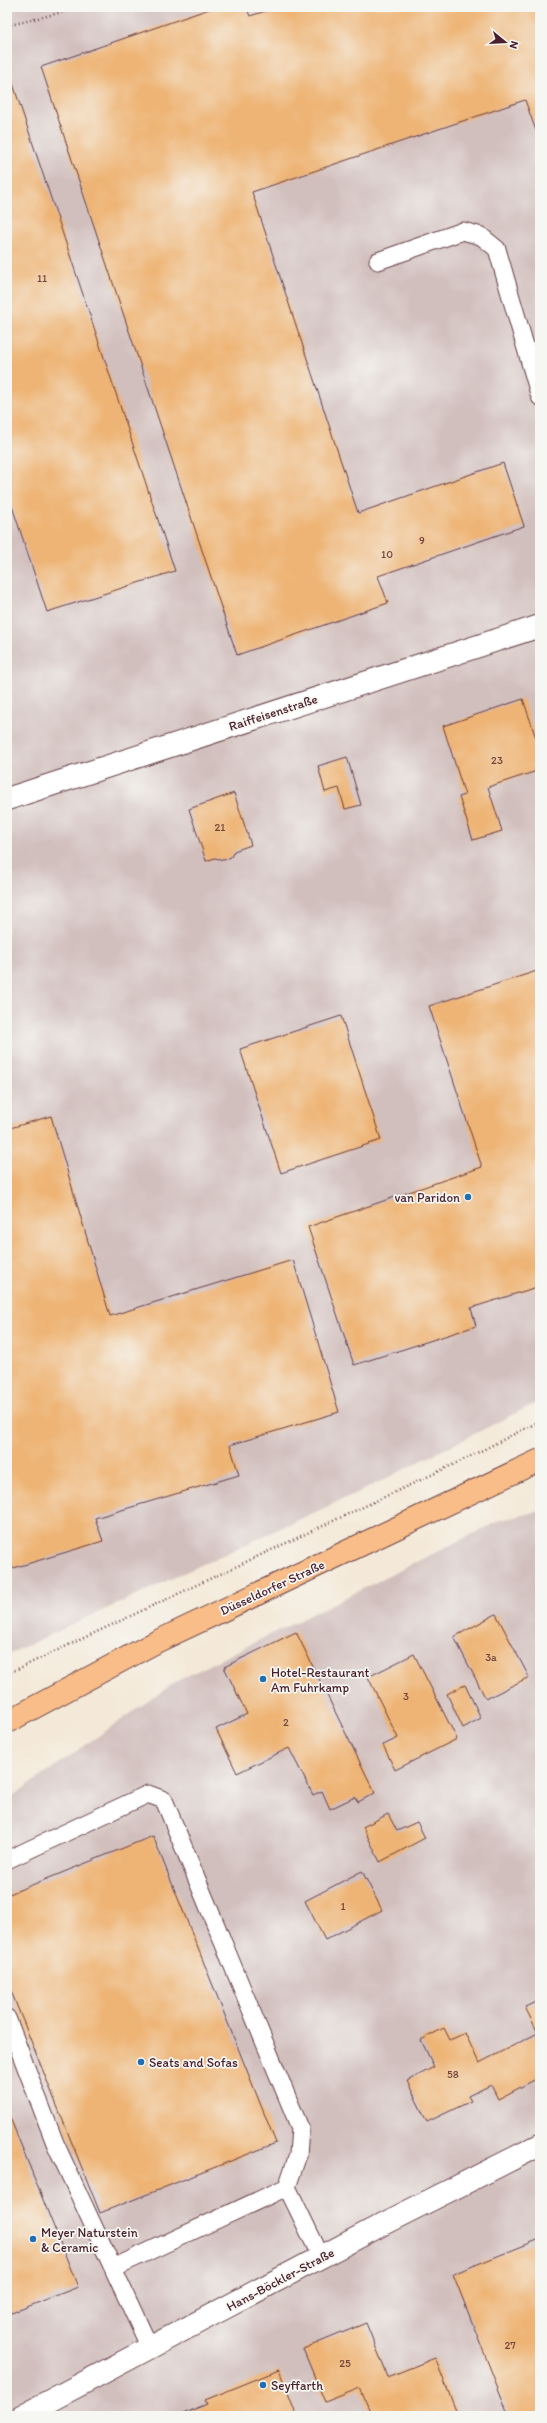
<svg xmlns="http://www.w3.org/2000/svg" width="547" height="2423" viewBox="0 0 547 2423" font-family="Itim,sans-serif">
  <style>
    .industrial { fill: #d1bfbd }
    .building { fill: #eeb474 }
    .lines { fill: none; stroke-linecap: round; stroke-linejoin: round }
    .lane-casing { stroke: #643d45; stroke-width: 19 }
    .street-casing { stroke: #643d45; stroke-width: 24 }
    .primary-casing { stroke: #643d45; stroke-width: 24 }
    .path { stroke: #643d45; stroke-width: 2.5; stroke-dasharray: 1 3; stroke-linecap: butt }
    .lane { stroke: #fff; stroke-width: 17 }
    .street { stroke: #fff; stroke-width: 22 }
    .primary { stroke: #f8bd88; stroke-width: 22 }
    .poi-dot { fill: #1f6fb2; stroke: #f6f6f2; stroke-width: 1.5 }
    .labels { text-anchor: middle; stroke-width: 3.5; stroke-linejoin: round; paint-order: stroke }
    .number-label { font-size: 11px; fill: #73443d }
    .street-label { font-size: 13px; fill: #4a1f2b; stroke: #f6f6f2 }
    .poi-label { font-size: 13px; fill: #4a1f2b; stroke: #f6f6f2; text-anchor: start }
  </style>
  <rect width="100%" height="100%" fill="#f6f6f2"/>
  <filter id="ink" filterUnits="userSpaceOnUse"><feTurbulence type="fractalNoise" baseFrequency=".025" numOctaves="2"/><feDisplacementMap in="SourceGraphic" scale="8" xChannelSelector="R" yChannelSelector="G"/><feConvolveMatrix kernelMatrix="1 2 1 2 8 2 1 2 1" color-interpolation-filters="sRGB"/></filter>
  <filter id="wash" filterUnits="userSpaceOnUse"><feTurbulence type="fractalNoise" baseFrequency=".012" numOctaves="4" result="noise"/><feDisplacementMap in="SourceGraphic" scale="16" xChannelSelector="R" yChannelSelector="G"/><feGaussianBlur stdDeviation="0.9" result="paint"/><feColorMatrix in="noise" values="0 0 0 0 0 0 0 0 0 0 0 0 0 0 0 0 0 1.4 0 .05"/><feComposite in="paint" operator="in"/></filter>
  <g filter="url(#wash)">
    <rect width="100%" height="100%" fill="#f4e9d8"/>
    <path class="industrial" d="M7 7H540V1401L365 1489 7 1655Z
      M540 1511V2416H7V1800L177 1681 501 1520Z"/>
    <g id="blocks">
      <path class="building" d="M215 7H246L250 16 278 7H540V142L525 100 252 192 358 513 503 463 524 526 378 576 388 603 237 655 41 67Z
        M7 66 175 571 47 612 7 491Z
        M523 699 540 750V770L488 787 502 831 473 840 459 797 465 795 443 726Z
        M347 757 361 805 345 809 339 788 325 792 318 766Z
        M234 793 251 845 234 851 231 857 224 860 215 858 206 861 189 809Z
        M540 970V1286L471 1308 476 1326 354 1365 308 1227 482 1167 429 1006Z
        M341 1016 381 1140 281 1173 240 1049Z
        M51 1116 110 1316 293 1260 339 1412 230 1445 239 1475 95 1518 103 1541 7 1570V1129Z
        M496 1614 529 1677 486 1699 454 1637Z
        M296 1632 375 1793 358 1802 355 1797 330 1809 322 1791 313 1795 289 1748 237 1773 216 1729 247 1714 224 1667Z
        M414 1654 457 1739 395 1770 383 1745 398 1738 368 1677Z
        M465 1685 481 1718 463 1728 447 1694Z
        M388 1814 397 1831 417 1822 425 1838 380 1862 363 1827Z
        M153 1836 276 2143 100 2213 7 1981V1895Z
        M362 1871 382 1910 325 1940 305 1901Z
        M540 2000V2077L498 2099 491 2085 468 2096 471 2101 427 2122 407 2081 434 2067 421 2040 444 2028 450 2040 465 2033 479 2063 538 2033 525 2007Z
        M7 2110 78 2287 9 2314 7 2308Z
        M540 2239V2416H509L453 2274Z
        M366 2323 388 2377 435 2358 458 2416H372L360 2388 325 2402 303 2349Z
        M279 2370 297 2416H178L207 2404 205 2400Z"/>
    </g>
  </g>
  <g filter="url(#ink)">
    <use href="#blocks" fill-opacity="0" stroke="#643d45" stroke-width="1"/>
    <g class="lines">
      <defs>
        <path id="lane" d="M378 261 463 231 481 236 497 249 540 397
          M7 1860 148 1794 164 1800 300 2128 298 2155 287 2187 321 2257
          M7 2018 55 2143 150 2348
          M113 2268 287 2187"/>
        <path id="street" d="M7 799 540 626
          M21 2416 387 2222 540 2145"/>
        <path id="primary" d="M7 1722 158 1641 540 1460"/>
      </defs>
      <use href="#lane" class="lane-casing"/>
      <use href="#street" class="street-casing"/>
      <use href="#primary" class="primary-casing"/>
      <path class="path" d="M7 26 82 7
        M7 1674 461 1461 540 1421"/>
      <use href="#lane" class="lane"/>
      <use href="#street" class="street"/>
      <use href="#primary" class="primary"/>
    </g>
  </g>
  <g class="poi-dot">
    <circle cx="468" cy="1197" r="4"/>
    <circle cx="263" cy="1679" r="4"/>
    <circle cx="141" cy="2062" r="4"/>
    <circle cx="33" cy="2239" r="4"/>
    <circle cx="263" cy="2385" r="4"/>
  </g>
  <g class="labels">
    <g class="number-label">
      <text x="42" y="282">11</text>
      <text x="422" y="544">9</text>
      <text x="387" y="558">10</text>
      <text x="497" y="764">23</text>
      <text x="220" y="831">21</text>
      <text x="491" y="1661">3a</text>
      <text x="406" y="1700">3</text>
      <text x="286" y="1726">2</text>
      <text x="343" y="1910">1</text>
      <text x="453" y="2078">58</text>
      <text x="510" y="2349">27</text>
      <text x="345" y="2367">25</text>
    </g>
    <g class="street-label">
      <text transform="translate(273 712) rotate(-18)" y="5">Raiffeisenstraße</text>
      <text transform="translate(272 1587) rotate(-25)" y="5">Düsseldorfer Straße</text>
      <text transform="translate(280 2279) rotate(-28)" y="5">Hans-Böckler-Straße</text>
    </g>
    <g class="poi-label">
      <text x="460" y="1202" text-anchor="end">van Paridon</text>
      <text x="271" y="1677">Hotel-Restaurant<tspan x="271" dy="15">Am Fuhrkamp</tspan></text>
      <text x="149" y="2067">Seats and Sofas</text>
      <text x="41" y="2237">Meyer Naturstein<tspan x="41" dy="15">&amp; Ceramic</tspan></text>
      <text x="271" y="2390">Seyffarth</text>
    </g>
  </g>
  <rect width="547" height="2423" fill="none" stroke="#f6f6f2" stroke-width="24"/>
  <g transform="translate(505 42) rotate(108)" stroke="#f6f6f2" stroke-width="3" paint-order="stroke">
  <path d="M0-3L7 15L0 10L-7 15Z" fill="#4a1f2b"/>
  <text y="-6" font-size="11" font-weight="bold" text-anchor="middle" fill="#4a1f2b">N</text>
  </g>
</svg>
